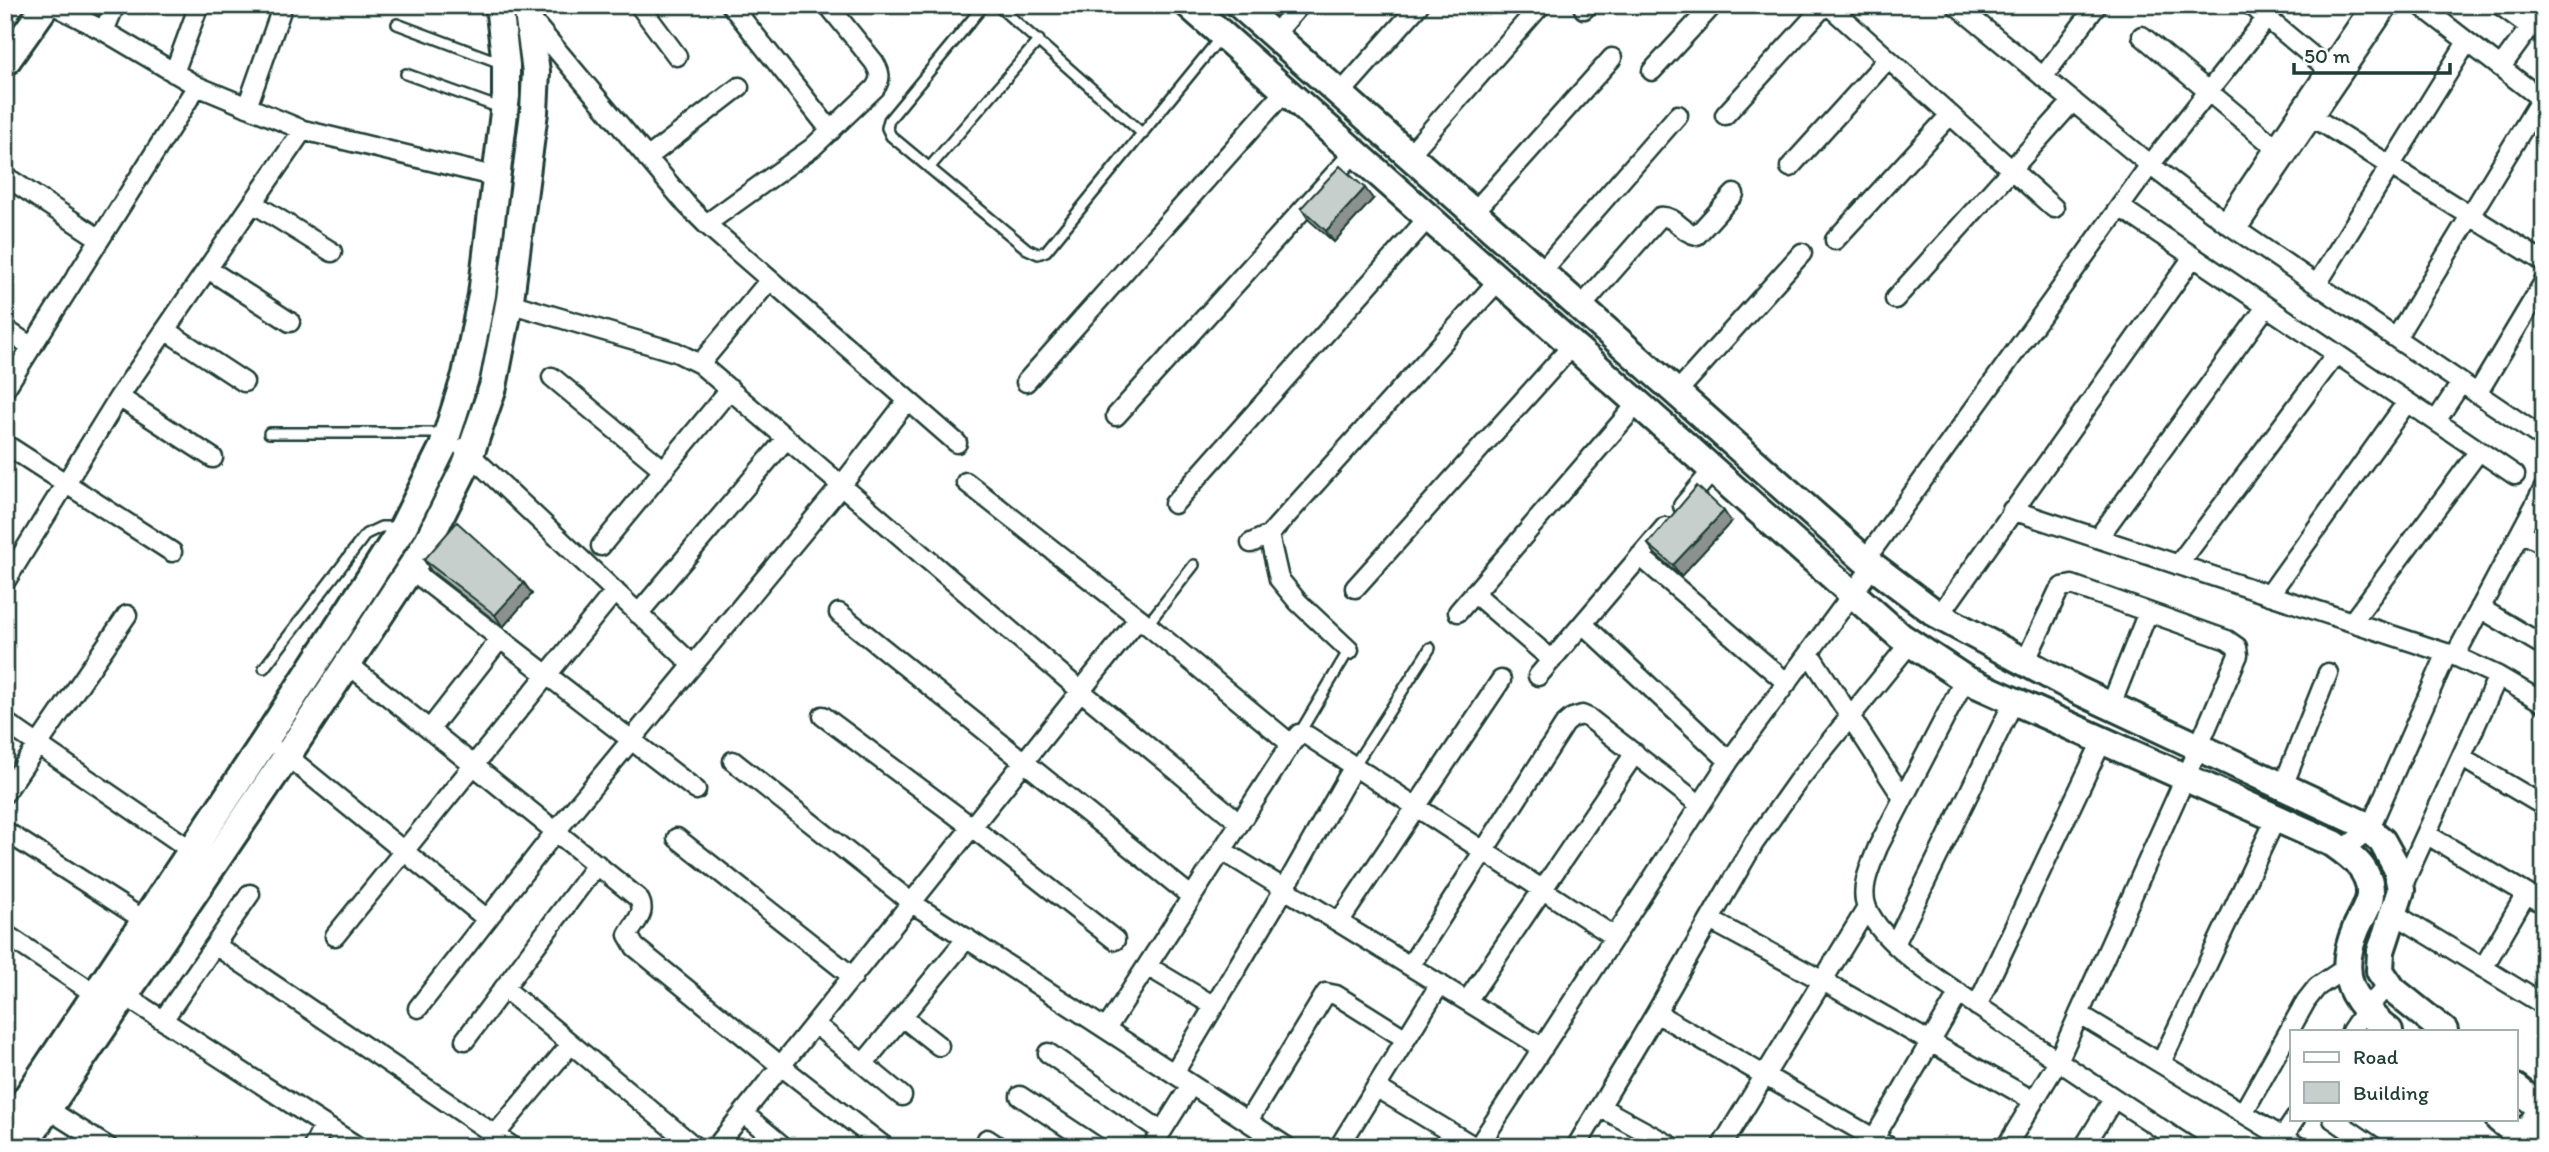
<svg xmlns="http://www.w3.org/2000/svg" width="2549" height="1152" viewBox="0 0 2549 1152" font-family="Itim,sans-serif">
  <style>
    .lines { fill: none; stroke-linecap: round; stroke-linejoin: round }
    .lane-casing { stroke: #1f3d34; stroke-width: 14 }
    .street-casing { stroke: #1f3d34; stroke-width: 23 }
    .secondary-casing { stroke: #1f3d34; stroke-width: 32 }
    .lane { stroke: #fff; stroke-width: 9 }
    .street { stroke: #fff; stroke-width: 18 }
    .secondary { stroke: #fff; stroke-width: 26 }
    .wall { fill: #abb2af; stroke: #1f3d34; stroke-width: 2 }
    .shaded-wall { fill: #8b918f; stroke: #1f3d34; stroke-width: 2 }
    .building { fill: #c7cfcc; stroke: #1f3d34; stroke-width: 2 }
  </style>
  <rect width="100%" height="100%" fill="#fff"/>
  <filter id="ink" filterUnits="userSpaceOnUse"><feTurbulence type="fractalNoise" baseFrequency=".0143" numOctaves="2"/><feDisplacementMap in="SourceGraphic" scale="14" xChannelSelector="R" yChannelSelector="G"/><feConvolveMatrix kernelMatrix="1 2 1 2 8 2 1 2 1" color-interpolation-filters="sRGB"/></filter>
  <g filter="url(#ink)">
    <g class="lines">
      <defs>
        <path id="lane" d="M984 5 889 120 887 128 891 136 1027 249 1038 254 1046 251 1220 38
          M997 5 1143 134
          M397 24 501 63
          M406 74 503 109
          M929 168 1039 40
          M269 433H446
          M1147 625 1194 565
          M264 668 366 534 381 527H398
          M1299 734 1349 650
          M1354 766 1430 648"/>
        <path id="street" d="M54 5 104 31 197 86 303 130 497 177
          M639 5 677 56
          M731 5 831 131
          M1828 5 2054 208
          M1956 5 2150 165 2225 222 2544 439
          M2251 5 2328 69
          M2420 5 2544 101
          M2500 5 2530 27
          M1584 9 1588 5
          M529 17 687 205 706 224 957 443
          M104 31 115 5
          M1274 35 1300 5
          M2142 36 2276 148
          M2501 67 2544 8
          M1652 71 1713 5
          M174 73 199 5
          M2043 77 2097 5
          M1340 94 1419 5
          M247 107 283 5
          M1725 115 1825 5
          M2313 117 2544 262
          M1409 155 1541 5
          M647 158 739 87
          M1790 167 1888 59
          M5 176 100 239
          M253 203 332 252
          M2120 207 2515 475
          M1474 212 1612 58
          M2225 222 2371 5
          M706 224 812 148 875 88C882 78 880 72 874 62L828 5
          M2237 229 2389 5
          M1835 240 1950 115
          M208 269 290 322
          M1541 272 1678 115
          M2317 284 2467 42
          M1895 299 2073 101
          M509 303 676 352 700 364 1082 692 1240 823
          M1581 307 1660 217C1675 215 1682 233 1697 235L1734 194
          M5 329 32 347
          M165 330 244 382
          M2396 338 2541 99
          M700 364 769 281
          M552 377 664 470
          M1026 382 1285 91
          M5 389 197 86
          M1677 392 1802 253
          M2477 394 2544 282
          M119 397 213 458
          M1116 416 1354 153
          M2436 421 2461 383
          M5 444 172 552
          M463 448 693 665
          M966 482 1139 618 1291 744
          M1174 504 1428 218
          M1683 506 1712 471
          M2012 510 2455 656 2498 676 2544 703
          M2521 532 2544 544
          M1269 535 1279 579 1298 602 1349 650
          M2098 538 2266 307
          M1251 543 1269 535 1498 281
          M601 546 730 389
          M1640 556 1787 683
          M1865 560 2150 165 2277 5
          M2178 565 2336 354
          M410 569 696 790
          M5 582 119 397 303 130
          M1355 588 1572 346
          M1474 593 1552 660
          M2269 595 2407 402
          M2480 608 2544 646
          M1458 612 1637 404
          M839 613 1192 897
          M638 614 786 439
          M1939 616 2193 257
          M2352 622 2479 451
          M1583 624 1729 761
          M1809 653 1903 798
          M2455 656 2544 488
          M348 664 638 898C648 913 635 921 628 935L635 947 781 1066 885 1147
          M1538 676 1665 527
          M1965 679 1878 847C1871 865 1859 888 1867 908 1884 949 1961 994 1997 1019 2060 1063 2124 1105 2189 1147
          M2111 705 2148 612
          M823 716 973 828 1115 940
          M5 722 191 850
          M430 729 500 639
          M281 751 487 919
          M2461 757 2544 806
          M733 761 912 903 1287 1147
          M2283 786 2328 673
          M5 793 127 615
          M5 831 144 920
          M2426 834 2544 904
          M677 838 853 977
          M2342 850 2369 830 2447 653
          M1223 851 1543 1048
          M2401 889 2498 676
          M2393 913 2544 1005
          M1710 920 1823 981 2034 1101
          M1339 922 1501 680
          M5 934 95 994
          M335 936 615 591
          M1895 944 2014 701
          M215 945 513 1147
          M1147 966 1214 1006
          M1410 966 1565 724 1572 718 1582 715 1589 718 1700 805
          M2483 968 2526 894
          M504 988 695 1147
          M118 991 358 1147
          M1467 1001 1635 753
          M1977 1006 2102 741
          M418 1008 556 831 841 486 907 401
          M1656 1013 1889 1147
          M2079 1014 2299 1147
          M902 1017 939 1046
          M163 1020 250 894
          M815 1024 902 1096
          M1106 1029 1291 744 1299 734 1308 736 1615 937
          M2351 1031 2366 1009 2389 984
          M465 1040 597 864
          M1048 1053 1161 1131
          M2161 1063 2276 818
          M863 1064 967 938
          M1174 1073 1285 888 1354 766
          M1377 1088 1475 1147
          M1020 1096 1097 1147
          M1600 1107 1673 1147
          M46 1108 108 1147
          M743 1113 784 1147
          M2243 1113 2306 1001 2317 987 2347 967
          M2333 1119 2374 1147
          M1248 1121 1326 993 1336 995 1406 1039
          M495 1135 571 1044
          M2283 1137 2295 1119
          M987 1139 999 1147
          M2515 1144 2544 1098
          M313 1147 324 1125
          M716 1147 1139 618
          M1152 1147 1191 1085
          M1339 1147 1440 984
          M1478 1147 1729 761 1873 566
          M1576 1147 1656 1013 1754 843 1798 781 1910 643
          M1721 1147 1867 908
          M1869 1147 1959 993
          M2006 1147 2058 1061 2185 778 2238 655 2237 647 2227 640 2072 585 2062 587 2058 592 2025 662
          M2084 1147 2114 1098"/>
        <path id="secondary" d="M1189 5 1900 636 1965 679 2334 844C2351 856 2371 870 2370 894 2370 905 2360 919 2356 929 2336 975 2351 1001 2389 1031
          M1240 5 1865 560 1939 616 2077 690 2361 823 2382 841 2397 868 2401 890 2381 951 2380 971 2393 990 2444 1031
          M5 63 46 5
          M2516 1088 2544 1110
          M2499 1119 2534 1147
          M5 1130 266 739 403 527 443 447 466 375 482 295 506 96V65L499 5
          M22 1147 287 756 426 545 467 463 493 387 510 299 534 112 536 72 527 5"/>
      </defs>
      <use href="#lane" class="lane-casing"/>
      <use href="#street" class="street-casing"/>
      <use href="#secondary" class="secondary-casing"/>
      <use href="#lane" class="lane"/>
      <use href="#street" class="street"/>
      <use href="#secondary" class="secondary"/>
    </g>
    <path class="wall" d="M1373 199 1334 242 1309 220 1301 208Z
      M1731 522 1681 576 1656 555 1648 544Z
      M424 560 524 583 532 594 503 627 431 571Z"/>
    <path class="shaded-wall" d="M1365 188 1373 199 1334 242 1326 231Z
      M1724 511 1731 522 1681 576 1673 565Z
      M524 583 532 594 503 627 495 615Z"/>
    <path class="building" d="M1340 166 1365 188 1326 231 1301 208Z
      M1697 486 1724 511 1673 565 1648 544Z
      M457 522 524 583 495 615 424 560Z"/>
  </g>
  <rect width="2549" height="1152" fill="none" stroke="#fff" stroke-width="28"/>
  <rect x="14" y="14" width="2521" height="1124" fill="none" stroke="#1f3d34" stroke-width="2.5" filter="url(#ink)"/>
  <rect x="2290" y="1030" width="228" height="91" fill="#ffffff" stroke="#a5b1ae" stroke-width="2"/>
  <rect x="2304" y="1052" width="35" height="10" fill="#ffffff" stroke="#a5b1ae" stroke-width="2"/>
  <text x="2353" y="1064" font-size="21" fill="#1f3d34">Road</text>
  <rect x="2304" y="1082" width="35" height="21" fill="#c7cfcc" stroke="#a5b1ae" stroke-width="2"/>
  <text x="2353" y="1100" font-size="21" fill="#1f3d34">Building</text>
  <path d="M2294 63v10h156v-10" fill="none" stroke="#1f3d34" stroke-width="3.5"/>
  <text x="2304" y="63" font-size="21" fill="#1f3d34" stroke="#ffffff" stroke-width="5" paint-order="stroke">50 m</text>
</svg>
